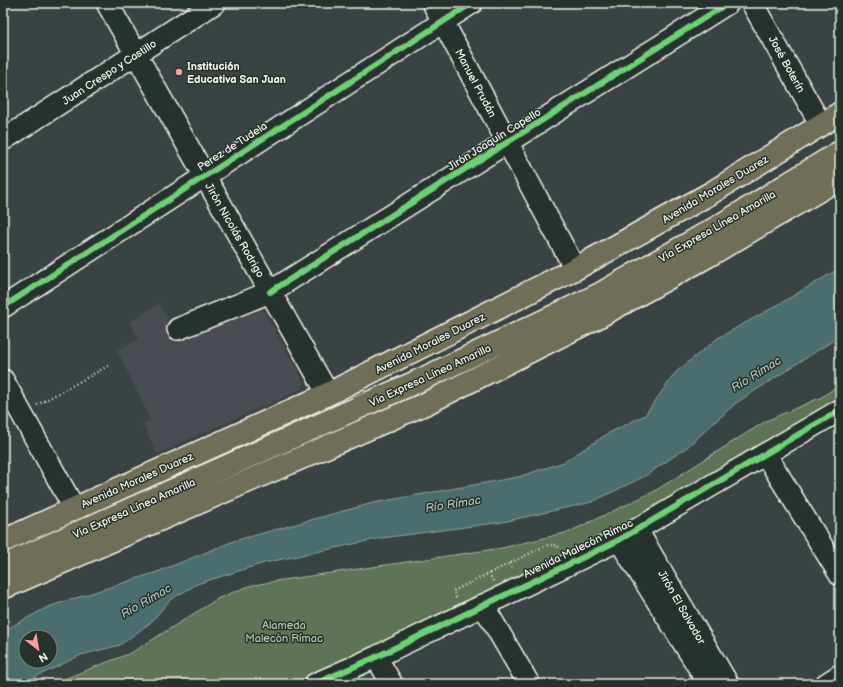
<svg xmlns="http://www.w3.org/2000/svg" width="843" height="687" viewBox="0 0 843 687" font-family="'Balsamiq Sans',sans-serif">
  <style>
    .built { fill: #484e52 }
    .green { fill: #5f7357; stroke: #aab2a0 }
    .water { fill: #4a6e6d; stroke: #8ea29e; fill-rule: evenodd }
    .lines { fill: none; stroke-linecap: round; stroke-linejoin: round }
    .minor-casing { stroke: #f4f1e8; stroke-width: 24 }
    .major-casing { stroke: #f4f1e8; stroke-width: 25 }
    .highway-casing { stroke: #f4f1e8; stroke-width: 25 }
    .path { stroke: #f4f1e8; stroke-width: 2.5; stroke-dasharray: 1 3; stroke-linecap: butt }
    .minor { stroke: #26332d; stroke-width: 21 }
    .major { stroke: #716e59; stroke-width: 22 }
    .highway { stroke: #716e59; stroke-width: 22 }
    .cycleway-casing { stroke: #26332d; stroke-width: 8 }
    .cycleway { stroke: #6cd273; stroke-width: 6 }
    .poi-dot { fill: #ff9aa2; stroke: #26332d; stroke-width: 1.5 }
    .labels { text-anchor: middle; stroke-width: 3; stroke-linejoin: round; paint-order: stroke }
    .street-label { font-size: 11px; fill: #f4f1e8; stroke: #26332d }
    .poi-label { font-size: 11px; font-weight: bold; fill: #f4f1e8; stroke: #26332d; text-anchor: start }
    .park-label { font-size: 11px; fill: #b8bfae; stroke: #26332d }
    .water-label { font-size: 12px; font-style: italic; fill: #b0bdb7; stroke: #26332d }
  </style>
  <rect width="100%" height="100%" fill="#3a4343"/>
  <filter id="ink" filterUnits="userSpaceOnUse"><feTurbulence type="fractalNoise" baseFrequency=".025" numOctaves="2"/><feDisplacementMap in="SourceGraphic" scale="8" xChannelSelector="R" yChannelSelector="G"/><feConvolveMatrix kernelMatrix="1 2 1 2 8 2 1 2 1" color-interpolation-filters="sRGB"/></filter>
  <g filter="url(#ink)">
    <path class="built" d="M257 299 303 381 304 385 301 389 157 454 143 424 151 420 117 350 139 339 129 322 159 304 177 334Z"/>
    <path class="green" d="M840 384V403L595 546 477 595 295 684H51L131 653 219 598 249 586 276 581 502 548 569 532 653 492 766 421 822 397Z"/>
    <path class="water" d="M840 268V336L736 403 686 448 645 476 592 502 503 522 382 538 264 563 197 584 170 600 151 622 120 645 81 655 21 684H3V631L48 607 157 572 234 541 373 503 518 477 564 462 609 433 645 415 676 372 718 338 776 306ZM26 637H50V661H26Z"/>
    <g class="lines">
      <defs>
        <path id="minor" d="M107 3 328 394
          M433 3 575 269
          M752 3 821 125
          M3 140 215 3
          M3 307 472 3
          M178 329 270 292 728 3
          M3 380 74 508
          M766 455 840 575
          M637 530 728 684
          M619 540 709 684
          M483 605 529 684
          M376 657 392 684
          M315 684 376 657 619 540 840 410
          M826 684 840 675"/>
        <path id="major" d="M3 541 328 394 575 269 711 193 840 113"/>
        <path id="highway" d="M3 566 416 382 598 295 721 225 840 152
          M3 588 427 403 598 317 708 256 840 178"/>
      </defs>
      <use href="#minor" class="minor-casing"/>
      <use href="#major" class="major-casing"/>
      <use href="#highway" class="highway-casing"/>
      <path class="path" d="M37 405 108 366
        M510 563 513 570
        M489 573 493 581
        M456 598 453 591 539 549 548 545H557L559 549
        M288 684 297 679"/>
      <use href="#minor" class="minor"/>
      <use href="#major" class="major"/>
      <use href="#highway" class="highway"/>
      <defs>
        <path id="cycleway" d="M270 292 728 3
          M3 307 472 3
          M315 684 376 657 619 540 840 410"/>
      </defs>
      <use href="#cycleway" class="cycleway-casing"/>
      <use href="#cycleway" class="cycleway"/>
    </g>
  </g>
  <circle class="poi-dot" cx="179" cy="72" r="4"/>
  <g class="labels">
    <g class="street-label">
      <text transform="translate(787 64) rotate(61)" y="4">José Boterín</text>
      <text transform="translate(109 72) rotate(-33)" y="4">Juan Crespo y Castillo</text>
      <text transform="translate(476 83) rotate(62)" y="4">Manuel Prudán</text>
      <text transform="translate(494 139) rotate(-32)" y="4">Jirón Joaquín Capello</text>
      <text transform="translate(232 146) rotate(-33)" y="4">Perez de Tudela</text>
      <text transform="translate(715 189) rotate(-31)" y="4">Avenida Morales Duarez</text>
      <text transform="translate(717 226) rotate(-30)" y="4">Vía Expresa Línea Amarilla</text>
      <text transform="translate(235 230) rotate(60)" y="4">Jirón Nicolás Rodrigo</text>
      <text transform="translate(430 343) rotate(-27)" y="4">Avenida Morales Duarez</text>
      <text transform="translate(430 375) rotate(-25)" y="4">Vía Expresa Línea Amarilla</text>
      <text transform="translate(137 480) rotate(-24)" y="4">Avenida Morales Duarez</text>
      <text transform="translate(134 508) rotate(-24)" y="4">Vía Expresa Línea Amarilla</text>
      <text transform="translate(578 548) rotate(-26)" y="4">Avenida Malecón Rímac</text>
      <text transform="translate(682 607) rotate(60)" y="4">Jirón El Salvador</text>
    </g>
    <g class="poi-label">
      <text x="187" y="70">Institución<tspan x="187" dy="13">Educativa San Juan</tspan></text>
    </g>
    <g class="park-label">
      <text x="284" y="629">Alameda<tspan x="284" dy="13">Malecón Rímac</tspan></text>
    </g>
    <g class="water-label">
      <text transform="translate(756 374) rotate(-32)" y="4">Río Rímac</text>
      <text transform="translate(453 504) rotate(-9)" y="4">Río Rímac</text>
      <text transform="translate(146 601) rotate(-30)" y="4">Río Rímac</text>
    </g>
  </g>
  <rect width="843" height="687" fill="none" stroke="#26332d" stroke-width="16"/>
  <rect x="8" y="8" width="827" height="671" fill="none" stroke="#f4f1e8" stroke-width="1.5" filter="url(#ink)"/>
  <g transform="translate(38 649) rotate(149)"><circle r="19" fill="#26332d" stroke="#787f78"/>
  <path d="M0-3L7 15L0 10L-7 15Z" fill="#ff9aa2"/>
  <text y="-6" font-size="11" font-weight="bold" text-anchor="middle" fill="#f4f1e8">N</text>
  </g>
</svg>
